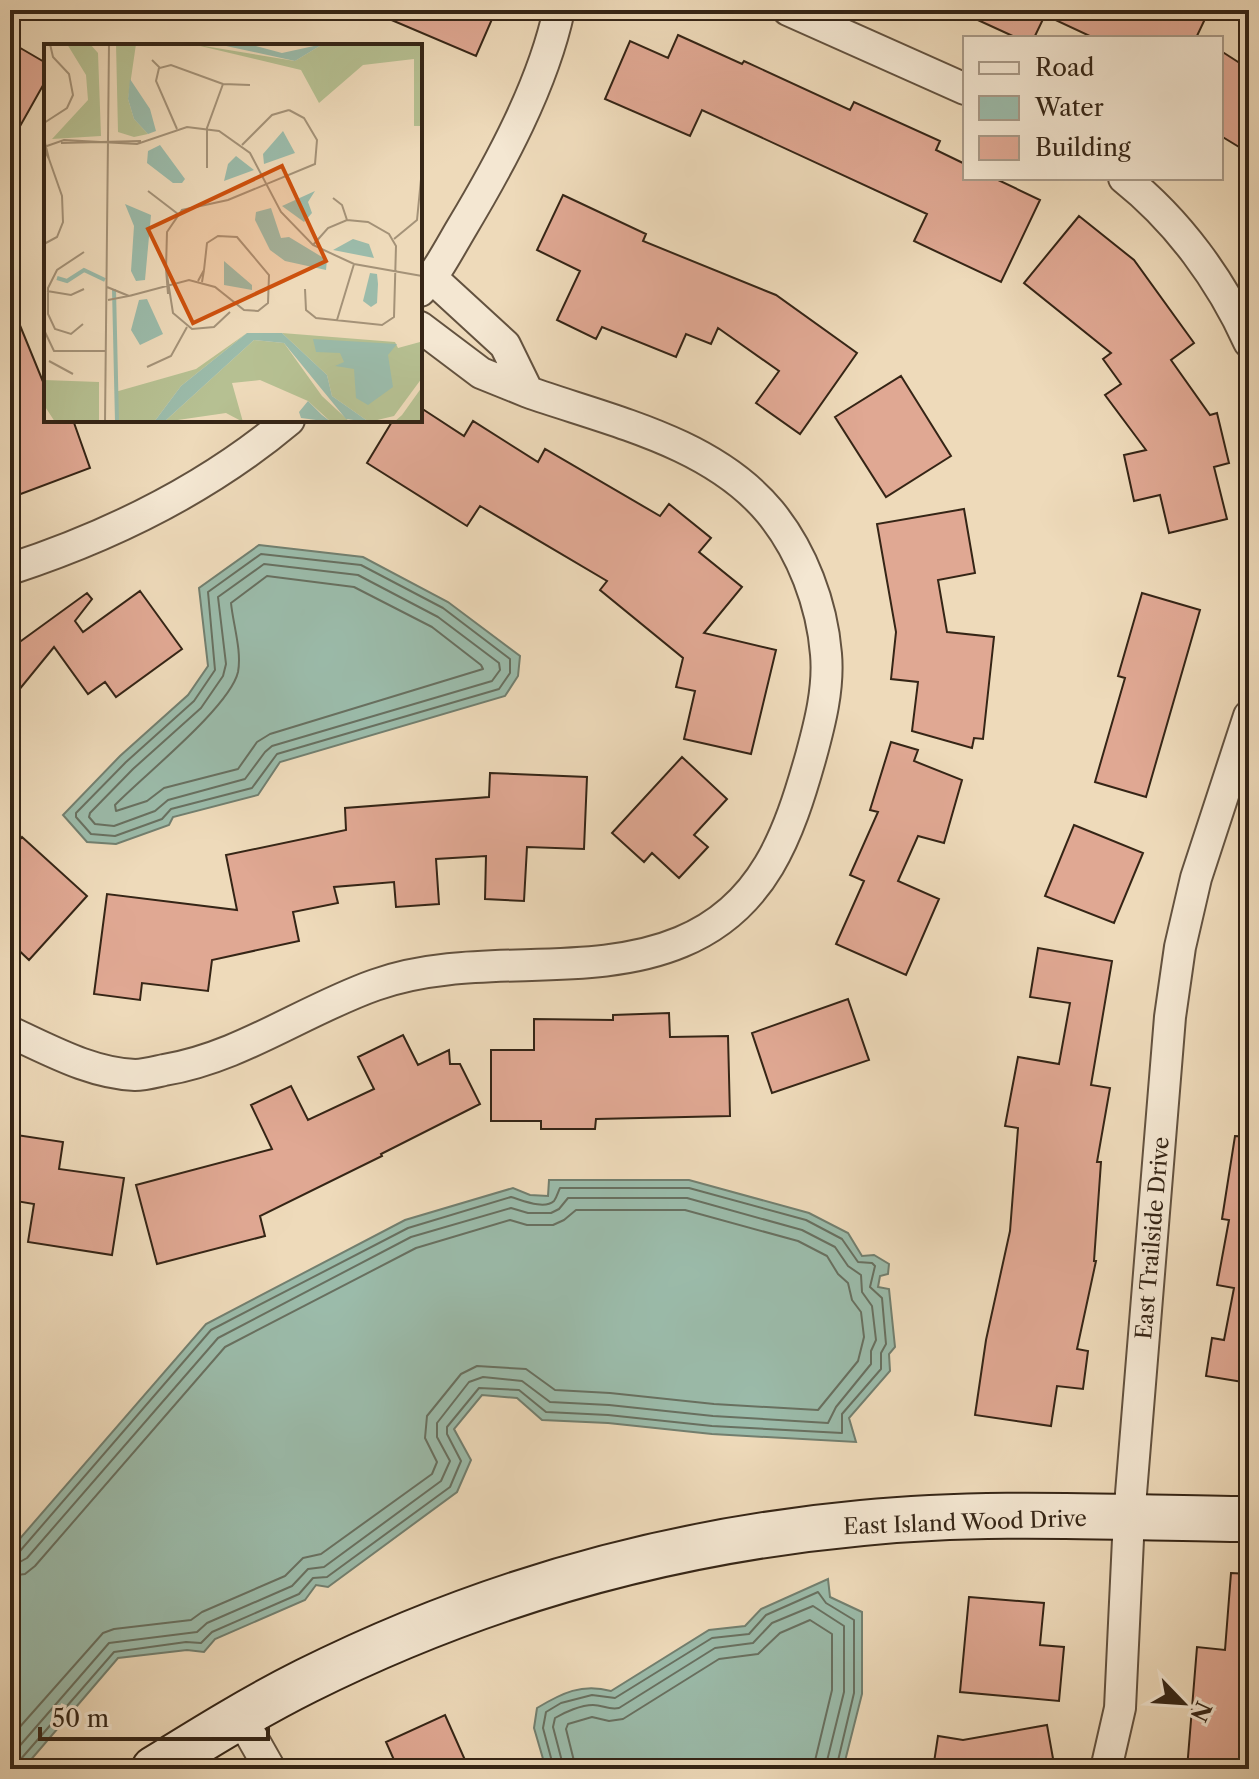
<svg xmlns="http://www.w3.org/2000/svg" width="1259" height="1779" viewBox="0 0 1259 1779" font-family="'Libre Caslon Text',serif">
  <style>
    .water { fill: #9bbbaa; stroke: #727f6f; stroke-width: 2 }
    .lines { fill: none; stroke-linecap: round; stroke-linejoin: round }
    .shore { stroke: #687060; stroke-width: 2 }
    .building { fill: #e0a893; stroke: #352516; stroke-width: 2 }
    .street-casing { stroke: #63523f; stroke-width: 34 }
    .secondary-casing { stroke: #352516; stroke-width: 48 }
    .street { stroke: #f4e7d2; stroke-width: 30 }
    .secondary { stroke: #f4e7d2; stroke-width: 44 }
    .labels { text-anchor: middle; stroke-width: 6; stroke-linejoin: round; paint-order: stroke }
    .street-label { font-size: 22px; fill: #352516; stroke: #f4e7d2 }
    .inset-river { fill: none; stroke: #9bbbaa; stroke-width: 4 }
    .inset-road { fill: none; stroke: #a49278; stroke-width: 2 }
    .view { fill: #cd510e; fill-opacity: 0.15; stroke: #cd510e; stroke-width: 4 }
    .inset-edge { fill: none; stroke: #352516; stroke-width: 4 }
  </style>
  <rect width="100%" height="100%" fill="#eedaba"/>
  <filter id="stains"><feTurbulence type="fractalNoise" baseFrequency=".0025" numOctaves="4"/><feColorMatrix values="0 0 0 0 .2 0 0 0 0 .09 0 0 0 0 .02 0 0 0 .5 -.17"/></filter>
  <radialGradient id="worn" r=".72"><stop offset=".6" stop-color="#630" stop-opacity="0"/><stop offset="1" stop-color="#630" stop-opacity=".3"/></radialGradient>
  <path class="water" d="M259 545 363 557 448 602 520 656 518 676 505 696 280 762 258 795 173 817 169 825 116 844 87 842 63 815 120 756 188 695 208 666 199 588Z
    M549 1180H689L809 1213 848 1233 862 1256 874 1255 889 1264 888 1274 880 1276 878 1287 889 1289 895 1347 889 1354 890 1371 849 1418 856 1442 712 1434 608 1423 542 1420 517 1398 482 1395 454 1429 471 1460 457 1492 328 1587 316 1585 305 1600 215 1639 204 1652 187 1650 118 1658 23 1769H10V1550L206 1324 405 1220 513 1188 530 1195 548 1196Z
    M828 1579 830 1597 862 1612V1694L843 1769H546L534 1728 537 1708C562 1693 582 1683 611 1691L709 1630 745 1626 761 1609Z"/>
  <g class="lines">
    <path class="shore" d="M261 554 361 565 443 608 510 659V673L499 689 277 754 252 788 171 809 162 819 115 836 91 834 76 817V813L126 762 194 701 215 670 208 592Z
      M264 564 358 575 438 617 499 663 500 670 492 681 272 746 265 752 245 779 168 800 155 811 114 826 95 824 89 817 90 813 133 769 201 708 223 676 226 664 218 597Z
      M267 576 354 587 432 627 481 665 483 669 270 734 257 742 238 769 164 788 147 801 116 811 115 805C143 776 230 707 238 672 242 651 233 624 231 603Z
      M10 1554 20 1551 211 1330 408 1228 511 1197C522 1200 544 1210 554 1201 557 1197 558 1192 560 1188H689L806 1220 842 1239 858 1262 872 1263 875 1266 870 1287 882 1298 886 1344 881 1353V1369L842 1414V1433L712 1426 608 1415 546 1412 519 1390 479 1388 447 1427V1434L461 1461 450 1487 327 1577 313 1578 299 1594 212 1632 201 1643 186 1642 114 1652 20 1760 18 1769
      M10 1564 18 1563 27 1558 218 1338 411 1237 511 1208 528 1213H551L559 1209 568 1198H687L802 1230 835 1247 848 1266 861 1275 862 1292 872 1306 876 1340 871 1351V1364L836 1407 828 1423 713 1416 609 1405 550 1402 522 1381 483 1377 469 1382 437 1423V1437L450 1461 441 1481 324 1567 308 1569 292 1586 207 1623 197 1632 109 1643 10 1757
      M10 1576 25 1574 35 1566 225 1347 416 1248 510 1220 527 1225H553L564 1220 576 1210H685L798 1241 827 1256 838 1274 848 1283 852 1300 861 1312 864 1337 858 1361 818 1410 714 1404 610 1393 555 1390 526 1369 477 1366 461 1374 427 1416 425 1438 437 1462 432 1474 321 1554 303 1558 285 1576 202 1612 191 1620 114 1629 103 1633 10 1738
      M554 1769 543 1728 546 1712 561 1703 592 1695 615 1698 712 1638 749 1634 766 1615 818 1592 826 1603 854 1620V1693L836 1769
      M564 1769 553 1727 555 1718C565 1712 581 1705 593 1705 603 1705 608 1710 619 1708L715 1648 753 1643 772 1623 813 1606 844 1626V1692L825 1769
      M576 1769 566 1729 568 1724 592 1717 609 1721 623 1719 719 1659 758 1654 780 1633 810 1620 832 1634V1690L813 1769"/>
  </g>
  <path class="building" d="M368 10H496L476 56Z
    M956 10H1186L1205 19 1196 38H1094L1045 15 1034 38H1017Z
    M678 35 742 64 744 61 850 110 854 102 940 141 936 150 965 164V178H994L1040 200 1001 282 914 241 927 214 702 110 690 136 605 99 630 41 668 58Z
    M10 42 46 63V80L10 144Z
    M1221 51 1249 69V153L1221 136Z
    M563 195 646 234 643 241 776 295 857 353 800 434 756 403 779 371 718 328 711 344 686 334 676 357 602 327 596 339 557 320 580 271 537 250Z
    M1079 216 1134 260 1194 343 1171 360 1210 415 1217 413 1229 463 1214 467 1227 519 1169 533 1160 495 1134 501 1124 455 1146 450 1105 395 1121 384 1103 359 1111 353 1024 283Z
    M10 301 46 389V420H73L90 468 10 498Z
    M901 376 951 456 886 497 835 417Z
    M421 408 464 436 473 421 538 462 545 449 660 516 669 504 711 538 699 552 742 587 704 633 776 650 751 754 684 739 695 691 676 687 683 658 600 590 607 581 480 506 467 526 367 463 393 420H420Z
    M964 509 975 573 938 580 947 632 994 637 983 739 974 738 972 748 912 731 918 682 891 679 896 632 877 524Z
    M140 591 182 649 116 697 105 682 88 694 54 647 10 701V649L87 593 92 599 75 621 83 632Z
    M1142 593 1200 610 1146 797 1095 782 1125 678 1118 676Z
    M891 742 918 750 914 761 962 780 944 843 918 836 898 881 939 899 906 975 836 944 864 881 850 875 878 812 870 810Z
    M682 757 727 799 694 835 708 847 679 878 652 853 644 862 612 833Z
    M490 773 587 777 584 849 527 847 524 901 485 899 486 856 436 859 439 904 396 907 394 882 334 887 338 903 293 912 299 941 212 960 208 991 142 983 140 1000 94 994 107 894 237 910 226 855 346 830 345 808 489 797Z
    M1074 825 1143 853 1114 923 1045 896Z
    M22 837 87 896 29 960 10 942V850Z
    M1038 948 1112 961 1091 1085 1110 1088 1097 1162H1101L1094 1261H1096L1077 1349 1088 1351 1083 1389 1057 1386 1051 1426 975 1415 986 1340 1010 1231 1018 1128 1005 1126 1018 1057 1059 1064 1070 1003 1030 997Z
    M848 999 869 1060 772 1093 752 1033Z
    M669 1013 670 1037 728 1036 730 1116 596 1119 595 1129H541V1121H491V1050H534V1019L613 1020V1015Z
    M403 1035 418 1065 449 1050 450 1064H460L480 1104 381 1154 382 1156 260 1216 265 1236 157 1264 136 1185 272 1149 251 1105 291 1086 308 1120 374 1089 358 1057Z
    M10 1134 63 1142 59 1169 124 1178 112 1255 28 1242 34 1204 10 1200Z
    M1235 1136 1249 1137V1383L1206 1376 1212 1338 1224 1340 1234 1288 1217 1285 1229 1220 1222 1219Z
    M1231 1573 1249 1574V1769H1187L1197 1647 1225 1650Z
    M969 1597 1044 1603 1040 1645 1064 1647 1059 1701 960 1692Z
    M445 1715 469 1769H398L386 1742Z
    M1047 1725 1054 1764 1026 1769H933L938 1736 963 1740Z"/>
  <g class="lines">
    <defs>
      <path id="street" d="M788 10 965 89
        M1124 178C1178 221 1221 280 1249 342
        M420 291C437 273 448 251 461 229 500 164 543 85 559 10
        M420 327 481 373 528 392 505 345 432 278
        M10 569C111 536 207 489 289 420
        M10 1032C50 1050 90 1073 135 1075 144 1075 155 1072 164 1070 239 1058 304 1010 375 985 472 950 588 981 681 942 764 908 789 834 811 756 820 723 829 688 826 654 822 604 802 551 770 512 712 442 611 421 528 392
        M240 1716 270 1769
        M1106 1769 1120 1708 1129 1518 1170 1017 1180 947 1196 878 1249 716"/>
      <path id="secondary" d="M154 1769C204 1738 254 1707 306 1681 480 1594 668 1541 862 1523 990 1510 1121 1518 1249 1519"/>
    </defs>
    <use href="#street" class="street-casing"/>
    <use href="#secondary" class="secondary-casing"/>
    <use href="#street" class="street"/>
    <use href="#secondary" class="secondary"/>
  </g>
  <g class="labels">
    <g class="street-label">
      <text transform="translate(1152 1238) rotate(-85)" y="8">East Trailside Drive</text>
      <text transform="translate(965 1522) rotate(-2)" y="8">East Island Wood Drive</text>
    </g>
  </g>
  <g transform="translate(44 44)">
    <rect width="378" height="378" fill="#eedaba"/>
    <path d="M23 0H46L54 9 57 92 8 95 44 56 42 31ZM72 0H92L84 55 90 75 104 90 90 93 74 88ZM148 0 251 17 279 0H378V82H370V15L319 21 275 59 257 26ZM203 289 137 342 110 378H71V348L152 325ZM238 289 351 298 354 304 376 298 378 334 350 372 325 378 288 352 283 331ZM210 296 240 299 278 352 306 378H287L264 357 216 336 188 339 199 378 182 369 120 378ZM0 336 55 338V378H11L0 361ZM378 343 377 377 350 378 358 371Z" fill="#b6c092"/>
    <path d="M173 0H204L238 9 279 0 251 17ZM86 35 106 65 112 87 104 90 90 75 84 55ZM239 87 251 109 220 120 219 110ZM116 101 141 135 138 139H129L103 119 104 107ZM192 112 210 126 180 137 184 120ZM271 147 264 158 268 169 260 178 238 162ZM81 160 107 171 101 236 92 237 87 227 90 182ZM227 164 237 194 245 193 283 216 282 226 241 217 226 206 211 176 212 168ZM309 195 325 200 330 214 289 206ZM180 217 208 241V246L180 241ZM326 229 333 230 334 240 333 259 327 263 319 257ZM103 255 119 290 96 301 87 286 95 256ZM203 289H238L283 331 288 352 325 378 302 375 240 299 210 296 120 378H110L137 342ZM269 295 353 300 344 311 349 343 324 361 312 354 310 325 291 322 300 318 296 309 272 308ZM264 357 278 371 287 378 257 374 255 368Z" fill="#9bbbaa"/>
    <path class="inset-river" d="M13 234 23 237 40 226 61 236M70 245 73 378"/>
    <path class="inset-road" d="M108 16 116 24 127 21 179 40M115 24 112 37 133 85M179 40 206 41M0 79 23 64 29 51 25 30 9 13 6 0M0 95 5 115 0 105M17 99 97 97M198 101 228 71 245 66M0 103 20 96 93 100 143 83 175 87 206 109 237 168 269 201 310 220 378 232M163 124V84L179 40M104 147 134 170M289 154 298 161 303 176M350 195 373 176 378 125M0 200 13 193 19 178 18 152 5 115M122 225 123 188 138 166 184 156 271 120 273 96 260 74 245 66M154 237 160 226 158 238M63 243 85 252 64 256M261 245 262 266 272 274 338 281 350 273 352 202 345 190 324 178 303 176 284 184 269 201M3 247 27 251 40 245M124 250 122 225 129 269 148 285 170 283 186 268M85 252 145 236 171 243 200 266 214 267 224 259 225 231 193 193 174 192 163 199 160 226M293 276 310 220M39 280 27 290 11 285 4 270V244L13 226 40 208M0 286 10 307H61M5 317 29 330M103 323 127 312 143 283M61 378 65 0"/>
    <path class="view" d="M238 122 282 217 149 279 104 185Z"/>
    <rect width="378" height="378" class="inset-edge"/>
  </g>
  <rect width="1259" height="1779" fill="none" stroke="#eedaba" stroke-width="40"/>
  <rect x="12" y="12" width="1235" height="1755" fill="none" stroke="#352516" stroke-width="4"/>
  <rect x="20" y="20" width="1219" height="1739" fill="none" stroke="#352516" stroke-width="2"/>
  <rect x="963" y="36" width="260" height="144" fill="#f4e7d2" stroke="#a89987" stroke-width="2"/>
  <rect x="979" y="62" width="40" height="12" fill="#f4e7d2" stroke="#a89987" stroke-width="2"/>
  <text x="1035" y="76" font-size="24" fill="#352516">Road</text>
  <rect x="979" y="96" width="40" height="24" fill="#9bbbaa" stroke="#a89987" stroke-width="2"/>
  <text x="1035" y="116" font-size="24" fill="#352516">Water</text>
  <rect x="979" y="136" width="40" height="24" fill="#e0a893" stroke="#a89987" stroke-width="2"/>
  <text x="1035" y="156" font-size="24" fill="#352516">Building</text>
  <g transform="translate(1183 1703) rotate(115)" stroke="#f4e7d2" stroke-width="6" paint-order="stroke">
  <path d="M0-6L14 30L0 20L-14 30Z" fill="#352516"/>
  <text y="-12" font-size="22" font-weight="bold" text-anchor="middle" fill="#352516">N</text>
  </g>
  <path d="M40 1727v12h228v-12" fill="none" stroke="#352516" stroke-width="4"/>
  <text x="52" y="1727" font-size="24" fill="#352516" stroke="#f4e7d2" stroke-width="6" paint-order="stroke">50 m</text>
  <rect width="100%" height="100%" filter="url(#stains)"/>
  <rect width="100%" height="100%" fill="url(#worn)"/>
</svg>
